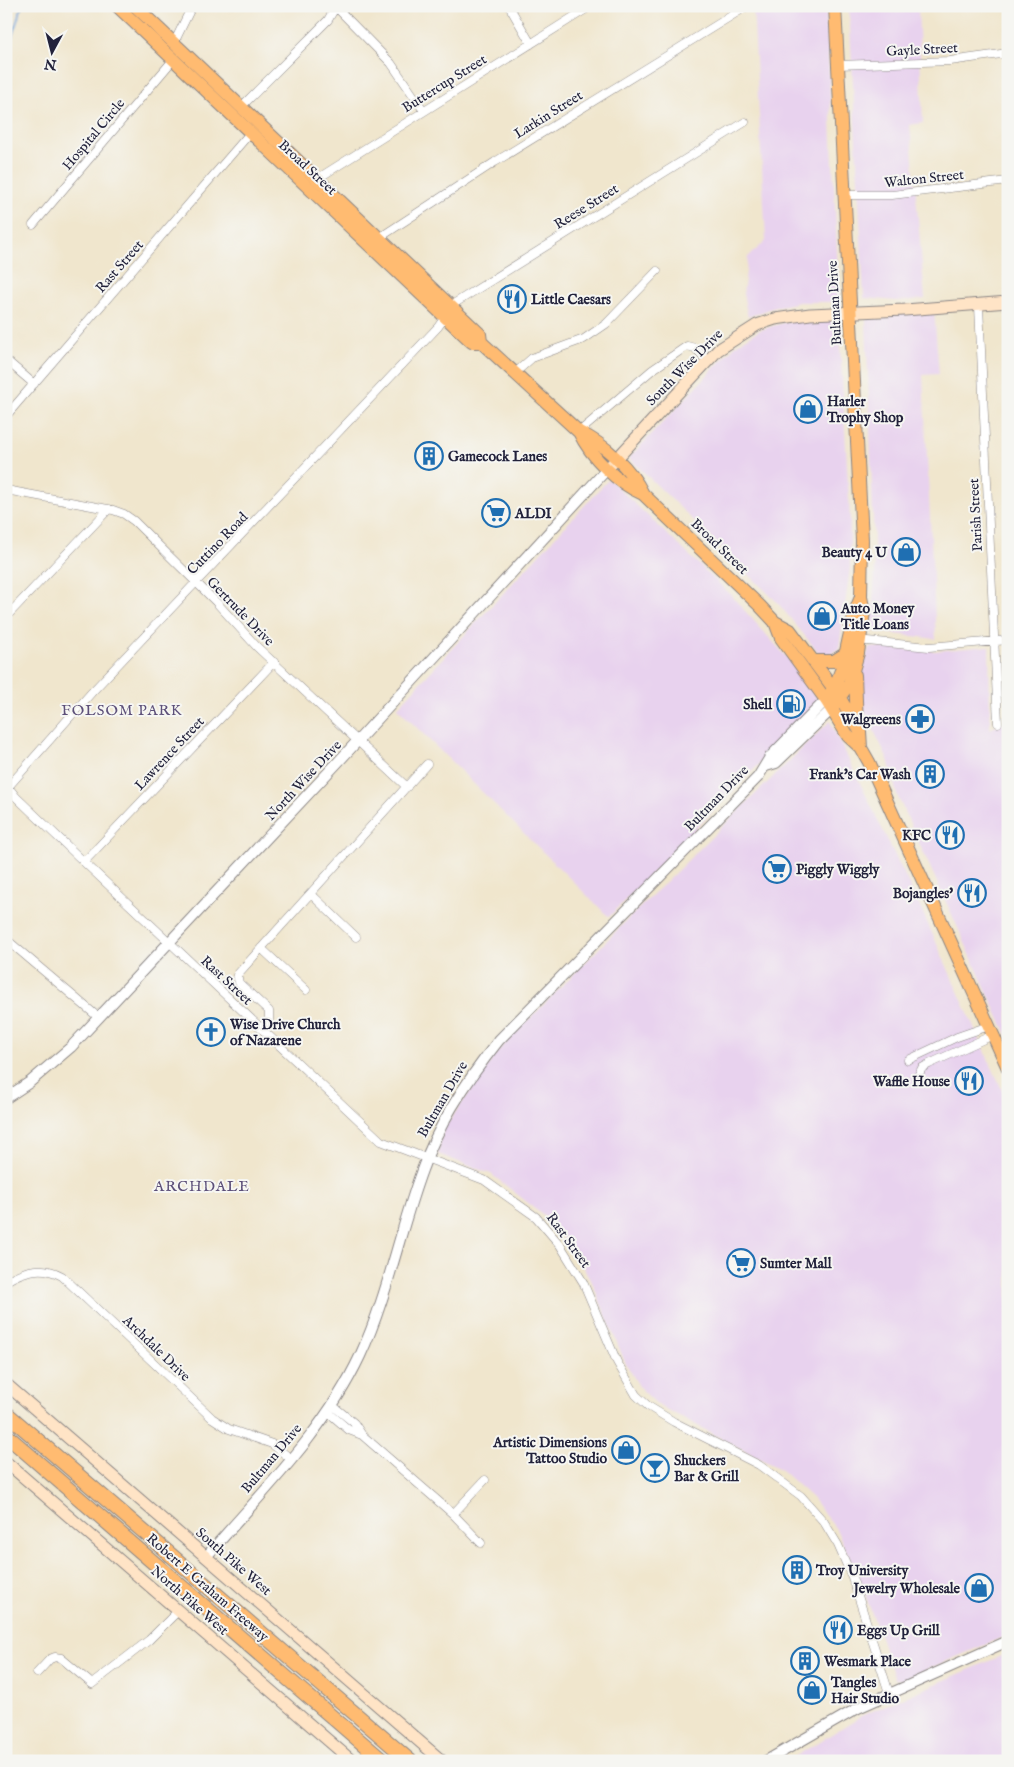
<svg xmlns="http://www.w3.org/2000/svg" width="1014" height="1767" viewBox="0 0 1014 1767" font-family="'IM FELL English',serif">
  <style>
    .built { fill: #e8d2ee }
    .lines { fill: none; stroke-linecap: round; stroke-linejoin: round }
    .stream { stroke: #6da0d8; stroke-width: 2 }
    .minor-casing { stroke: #898484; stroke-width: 9 }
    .tertiary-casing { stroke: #898484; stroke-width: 12 }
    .secondary-casing { stroke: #898484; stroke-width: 13 }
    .primary-casing { stroke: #898484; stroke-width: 14 }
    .trunk-casing { stroke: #898484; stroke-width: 14 }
    .motorway-casing { stroke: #898484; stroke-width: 16 }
    .minor { stroke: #fff; stroke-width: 8 }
    .tertiary { stroke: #fff; stroke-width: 10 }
    .secondary { stroke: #ffe4c6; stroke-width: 11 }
    .primary { stroke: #ffbb71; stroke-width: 12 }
    .trunk { stroke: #ffbb71; stroke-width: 12 }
    .motorway { stroke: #ffbb71; stroke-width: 14 }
    .labels { text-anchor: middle; stroke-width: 4; stroke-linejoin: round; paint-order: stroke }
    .street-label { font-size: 14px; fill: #22223b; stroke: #f6f6f2 }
    .poi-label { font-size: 14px; font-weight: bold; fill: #22223b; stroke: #f6f6f2; text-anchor: start }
    .neighbourhood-label { font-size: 15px; letter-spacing: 1px; fill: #5d5079; stroke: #f6f6f2 }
  </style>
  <rect width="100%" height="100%" fill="#f6f6f2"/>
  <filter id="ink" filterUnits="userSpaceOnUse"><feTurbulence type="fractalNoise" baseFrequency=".02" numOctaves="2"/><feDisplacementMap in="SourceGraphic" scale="10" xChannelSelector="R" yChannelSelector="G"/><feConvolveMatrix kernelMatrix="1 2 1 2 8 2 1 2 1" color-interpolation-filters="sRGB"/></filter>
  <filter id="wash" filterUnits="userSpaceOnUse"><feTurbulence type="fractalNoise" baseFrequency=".0096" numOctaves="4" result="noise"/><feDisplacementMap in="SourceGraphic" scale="20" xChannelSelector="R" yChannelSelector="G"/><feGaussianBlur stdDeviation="1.12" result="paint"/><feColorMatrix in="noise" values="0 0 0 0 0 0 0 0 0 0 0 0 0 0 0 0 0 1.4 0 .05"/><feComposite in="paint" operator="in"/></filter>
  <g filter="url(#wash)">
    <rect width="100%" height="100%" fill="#f0e6cd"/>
    <path class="built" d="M753 6H826L839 297 834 302H799L775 307 748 317 743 294 748 257 766 241Z
      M849 6H918L923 123 910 125 925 299 897 301 864 298Z
      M934 311 939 374 923 375 936 639 871 631 875 572 866 319 872 315Z
      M793 320H833L839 325 850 518V568L839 649 827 655 819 653 776 601 629 458 737 344 760 330Z
      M609 479 728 592 792 663 820 702 609 917 397 708Z
      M989 646 990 729 1008 721V1037L897 795 888 759 863 709 859 687 869 647 935 651Z
      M830 721 923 913 1008 1103V1635L902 1680 895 1679 860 1580 836 1529 812 1498 780 1469 658 1405 640 1388 625 1362 592 1282 571 1247 546 1217 491 1174 438 1154 443 1130 500 1049 627 920Z
      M1008 1653V1761H788L861 1716Z"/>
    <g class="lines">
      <path class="stream" d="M6 54 22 6"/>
    </g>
  </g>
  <g filter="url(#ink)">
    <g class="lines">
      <defs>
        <path id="minor" d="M335 6 391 63 424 111
          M509 6 531 44
          M174 43 192 6
          M838 65 950 61 1008 53
          M241 107 328 20 336 6
          M317 179 586 9
          M844 195H892L1008 181
          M33 225 173 60
          M376 240 495 162 744 8
          M979 306 998 723
          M6 360 34 384
          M515 373 532 358 584 339 606 324 657 271
          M6 416 250 133
          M579 432 652 370 687 346 695 348 708 361
          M6 490 113 510 124 514 134 521 216 602 257 647 407 787
          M6 617 109 509
          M857 640 929 647 1008 640
          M6 784 16 797 84 862 381 1141 484 1180 536 1217 560 1245 583 1282 617 1362 636 1395 648 1406 674 1422 759 1465 801 1496 824 1522 838 1545 852 1577 889 1693
          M8 787 92 692 438 327 455 303 745 122
          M84 862 274 662
          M311 894 356 937
          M6 939 98 1017
          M261 948 306 990
          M261 1029 269 1020V1011L239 983 237 975 427 764
          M908 1060 957 1037 989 1026
          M917 1078 922 1068 929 1064 993 1035
          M6 1281C25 1270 42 1265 62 1276L212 1418 229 1429 272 1444 291 1459
          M328 1412 349 1430 362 1435 354 1423 332 1405
          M362 1435 453 1514 481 1543
          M453 1514 485 1480
          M37 1673 50 1659 55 1657 61 1658 92 1684 149 1640 179 1610"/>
        <path id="tertiary" d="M766 766 776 763 832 709
          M6 1098 30 1082 71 1047 340 760 608 468
          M206 1557C260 1494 324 1433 360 1356 388 1296 399 1232 422 1170 439 1122 467 1080 499 1040L758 777 770 757 826 700
          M766 1761 858 1708 1008 1641"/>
        <path id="secondary" d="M608 468 718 350 757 325 775 319 810 314 905 310 1008 302
          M6 1384 442 1761
          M6 1462 352 1761"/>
        <path id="primary" d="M117 6 445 317 472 342H481
          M135 6 480 334 481 342 579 432C604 444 631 468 643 494
          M579 432C591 457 617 483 643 494L760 606 775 622 781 638 826 700
          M775 622 790 630 834 689"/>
        <path id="trunk" d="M861 597C845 632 850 667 826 700L848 736 861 748 869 762 1008 1068
          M815 661H834L848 652
          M855 675 857 725
          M836 692 860 731 861 748
          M832 709 849 684 858 653 864 612 861 597 862 540 835 6"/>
        <path id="motorway" d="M6 1413 410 1761
          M6 1435 383 1761"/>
      </defs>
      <use href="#minor" class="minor-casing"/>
      <use href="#tertiary" class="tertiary-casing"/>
      <use href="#secondary" class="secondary-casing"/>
      <use href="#primary" class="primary-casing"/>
      <use href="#trunk" class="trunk-casing"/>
      <use href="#motorway" class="motorway-casing"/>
      <use href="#minor" class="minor"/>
      <use href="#tertiary" class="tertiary"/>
      <use href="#secondary" class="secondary"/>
      <use href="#primary" class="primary"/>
      <use href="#trunk" class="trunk"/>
      <use href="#motorway" class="motorway"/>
    </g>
  </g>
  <defs>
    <symbol id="restaurant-ring" viewBox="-11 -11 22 22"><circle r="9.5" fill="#f6f6f2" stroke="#1f6fb2" stroke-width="1.5"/><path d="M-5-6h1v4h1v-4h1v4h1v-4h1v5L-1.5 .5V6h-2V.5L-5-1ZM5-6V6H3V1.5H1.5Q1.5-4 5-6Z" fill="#1f6fb2"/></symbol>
    <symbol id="shop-ring" viewBox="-11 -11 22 22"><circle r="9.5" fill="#f6f6f2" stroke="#1f6fb2" stroke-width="1.5"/><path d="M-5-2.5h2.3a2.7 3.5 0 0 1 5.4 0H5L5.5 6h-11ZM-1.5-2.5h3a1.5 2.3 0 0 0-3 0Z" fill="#1f6fb2"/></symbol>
    <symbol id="building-ring" viewBox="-11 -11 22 22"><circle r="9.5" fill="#f6f6f2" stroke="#1f6fb2" stroke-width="1.5"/><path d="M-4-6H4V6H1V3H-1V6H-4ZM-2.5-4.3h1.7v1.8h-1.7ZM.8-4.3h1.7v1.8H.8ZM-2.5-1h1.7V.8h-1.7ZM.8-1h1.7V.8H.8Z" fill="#1f6fb2"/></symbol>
    <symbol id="supermarket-ring" viewBox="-11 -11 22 22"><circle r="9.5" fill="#f6f6f2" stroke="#1f6fb2" stroke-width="1.5"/><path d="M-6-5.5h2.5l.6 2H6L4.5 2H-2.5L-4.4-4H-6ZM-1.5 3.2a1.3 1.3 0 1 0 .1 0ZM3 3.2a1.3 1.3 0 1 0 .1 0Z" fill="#1f6fb2"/></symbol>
    <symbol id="fuel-ring" viewBox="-11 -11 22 22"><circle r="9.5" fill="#f6f6f2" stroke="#1f6fb2" stroke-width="1.5"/><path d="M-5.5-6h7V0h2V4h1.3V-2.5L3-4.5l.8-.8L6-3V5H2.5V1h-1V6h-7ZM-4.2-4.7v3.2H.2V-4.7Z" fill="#1f6fb2"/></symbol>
    <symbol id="pharmacy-ring" viewBox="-11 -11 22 22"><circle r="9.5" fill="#f6f6f2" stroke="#1f6fb2" stroke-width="1.5"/><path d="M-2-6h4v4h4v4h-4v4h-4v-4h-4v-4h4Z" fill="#1f6fb2"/></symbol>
    <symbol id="church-ring" viewBox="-11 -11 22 22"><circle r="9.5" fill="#f6f6f2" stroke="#1f6fb2" stroke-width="1.5"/><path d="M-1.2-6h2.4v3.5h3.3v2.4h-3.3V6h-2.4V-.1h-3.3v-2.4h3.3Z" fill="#1f6fb2"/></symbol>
    <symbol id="bar-ring" viewBox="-11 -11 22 22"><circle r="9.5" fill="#f6f6f2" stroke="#1f6fb2" stroke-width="1.5"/><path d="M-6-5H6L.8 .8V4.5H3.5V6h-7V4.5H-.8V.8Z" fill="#1f6fb2"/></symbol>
  </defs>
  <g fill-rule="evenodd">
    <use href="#restaurant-ring" x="496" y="283" width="32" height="32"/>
    <use href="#shop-ring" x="792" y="393" width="32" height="32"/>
    <use href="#building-ring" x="413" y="440" width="32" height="32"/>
    <use href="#supermarket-ring" x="480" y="497" width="32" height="32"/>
    <use href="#shop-ring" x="890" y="536" width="32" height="32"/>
    <use href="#shop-ring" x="806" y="600" width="32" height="32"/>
    <use href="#fuel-ring" x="775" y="688" width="32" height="32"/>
    <use href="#pharmacy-ring" x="904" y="703" width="32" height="32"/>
    <use href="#building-ring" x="914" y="758" width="32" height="32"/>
    <use href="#restaurant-ring" x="934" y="819" width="32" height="32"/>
    <use href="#supermarket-ring" x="761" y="853" width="32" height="32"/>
    <use href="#restaurant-ring" x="956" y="877" width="32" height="32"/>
    <use href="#church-ring" x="195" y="1016" width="32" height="32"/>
    <use href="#restaurant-ring" x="953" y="1065" width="32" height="32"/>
    <use href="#supermarket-ring" x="725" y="1247" width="32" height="32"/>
    <use href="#shop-ring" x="610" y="1434" width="32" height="32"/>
    <use href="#bar-ring" x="639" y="1452" width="32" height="32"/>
    <use href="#building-ring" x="781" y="1554" width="32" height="32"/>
    <use href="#shop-ring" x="963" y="1572" width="32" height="32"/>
    <use href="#restaurant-ring" x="822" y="1614" width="32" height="32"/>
    <use href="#building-ring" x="789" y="1645" width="32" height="32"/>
    <use href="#shop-ring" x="796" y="1674" width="32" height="32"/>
  </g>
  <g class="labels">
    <g class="street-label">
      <text transform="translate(922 49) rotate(-3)" y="5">Gayle Street</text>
      <text transform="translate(444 83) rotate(-32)" y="5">Buttercup Street</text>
      <text transform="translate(548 114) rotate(-32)" y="5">Larkin Street</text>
      <text transform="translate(93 134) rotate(-50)" y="5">Hospital Circle</text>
      <text transform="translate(308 167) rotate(43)" y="5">Broad Street</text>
      <text transform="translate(924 178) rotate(-6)" y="5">Walton Street</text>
      <text transform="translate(586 206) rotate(-32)" y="5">Reese Street</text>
      <text transform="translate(119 266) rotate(-49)" y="5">Rast Street</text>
      <text transform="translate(834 303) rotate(-93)" y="5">Bultman Drive</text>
      <text transform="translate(684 367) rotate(-45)" y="5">South Wise Drive</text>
      <text transform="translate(975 515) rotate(-93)" y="5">Parish Street</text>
      <text transform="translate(217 543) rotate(-46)" y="5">Cuttino Road</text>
      <text transform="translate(720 546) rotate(44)" y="5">Broad Street</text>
      <text transform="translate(241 611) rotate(46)" y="5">Gertrude Drive</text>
      <text transform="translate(169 753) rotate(-47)" y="5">Lawrence Street</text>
      <text transform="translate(303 780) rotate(-47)" y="5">North Wise Drive</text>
      <text transform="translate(716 798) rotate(-46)" y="5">Bultman Drive</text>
      <text transform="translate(227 980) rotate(43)" y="5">Rast Street</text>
      <text transform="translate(442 1099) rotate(-60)" y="5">Bultman Drive</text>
      <text transform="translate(569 1240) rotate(54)" y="5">Rast Street</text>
      <text transform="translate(157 1348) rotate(44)" y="5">Archdale Drive</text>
      <text transform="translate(271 1458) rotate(-50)" y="5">Bultman Drive</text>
      <text transform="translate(234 1561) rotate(41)" y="5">South Pike West</text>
      <text transform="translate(208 1587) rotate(41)" y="5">Robert E Graham Freeway</text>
      <text transform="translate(190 1600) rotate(41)" y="5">North Pike West</text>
    </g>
    <g class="poi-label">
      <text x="531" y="304">Little Caesars</text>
      <text x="827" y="406">Harler<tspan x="827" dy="16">Trophy Shop</tspan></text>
      <text x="448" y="461">Gamecock Lanes</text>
      <text x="515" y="518">ALDI</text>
      <text x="887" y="557" text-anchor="end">Beauty 4 U</text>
      <text x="841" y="613">Auto Money<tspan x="841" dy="16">Title Loans</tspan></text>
      <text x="772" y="709" text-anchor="end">Shell</text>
      <text x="901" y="724" text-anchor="end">Walgreens</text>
      <text x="911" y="779" text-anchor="end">Frank's Car Wash</text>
      <text x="931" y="840" text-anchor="end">KFC</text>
      <text x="796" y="874">Piggly Wiggly</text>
      <text x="953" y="898" text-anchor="end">Bojangles'</text>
      <text x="230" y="1029">Wise Drive Church<tspan x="230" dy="16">of Nazarene</tspan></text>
      <text x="950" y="1086" text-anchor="end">Waffle House</text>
      <text x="760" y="1268">Sumter Mall</text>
      <text x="607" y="1447" text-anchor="end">Artistic Dimensions<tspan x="607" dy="16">Tattoo Studio</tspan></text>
      <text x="674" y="1465">Shuckers<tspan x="674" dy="16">Bar &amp; Grill</tspan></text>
      <text x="816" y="1575">Troy University</text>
      <text x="960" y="1593" text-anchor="end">Jewelry Wholesale</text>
      <text x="857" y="1635">Eggs Up Grill</text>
      <text x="824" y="1666">Wesmark Place</text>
      <text x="831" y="1687">Tangles<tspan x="831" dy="16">Hair Studio</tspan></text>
    </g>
    <g class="neighbourhood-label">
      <text x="122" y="715">FOLSOM PARK</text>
      <text x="202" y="1191">ARCHDALE</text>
    </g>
  </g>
  <rect width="1014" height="1767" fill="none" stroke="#f6f6f2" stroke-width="25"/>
  <g transform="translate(52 52) rotate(187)" stroke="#f6f6f2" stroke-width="4" paint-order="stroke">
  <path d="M0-4L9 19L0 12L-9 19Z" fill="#22223b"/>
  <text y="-8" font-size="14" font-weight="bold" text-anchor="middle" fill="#22223b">N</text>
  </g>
</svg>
